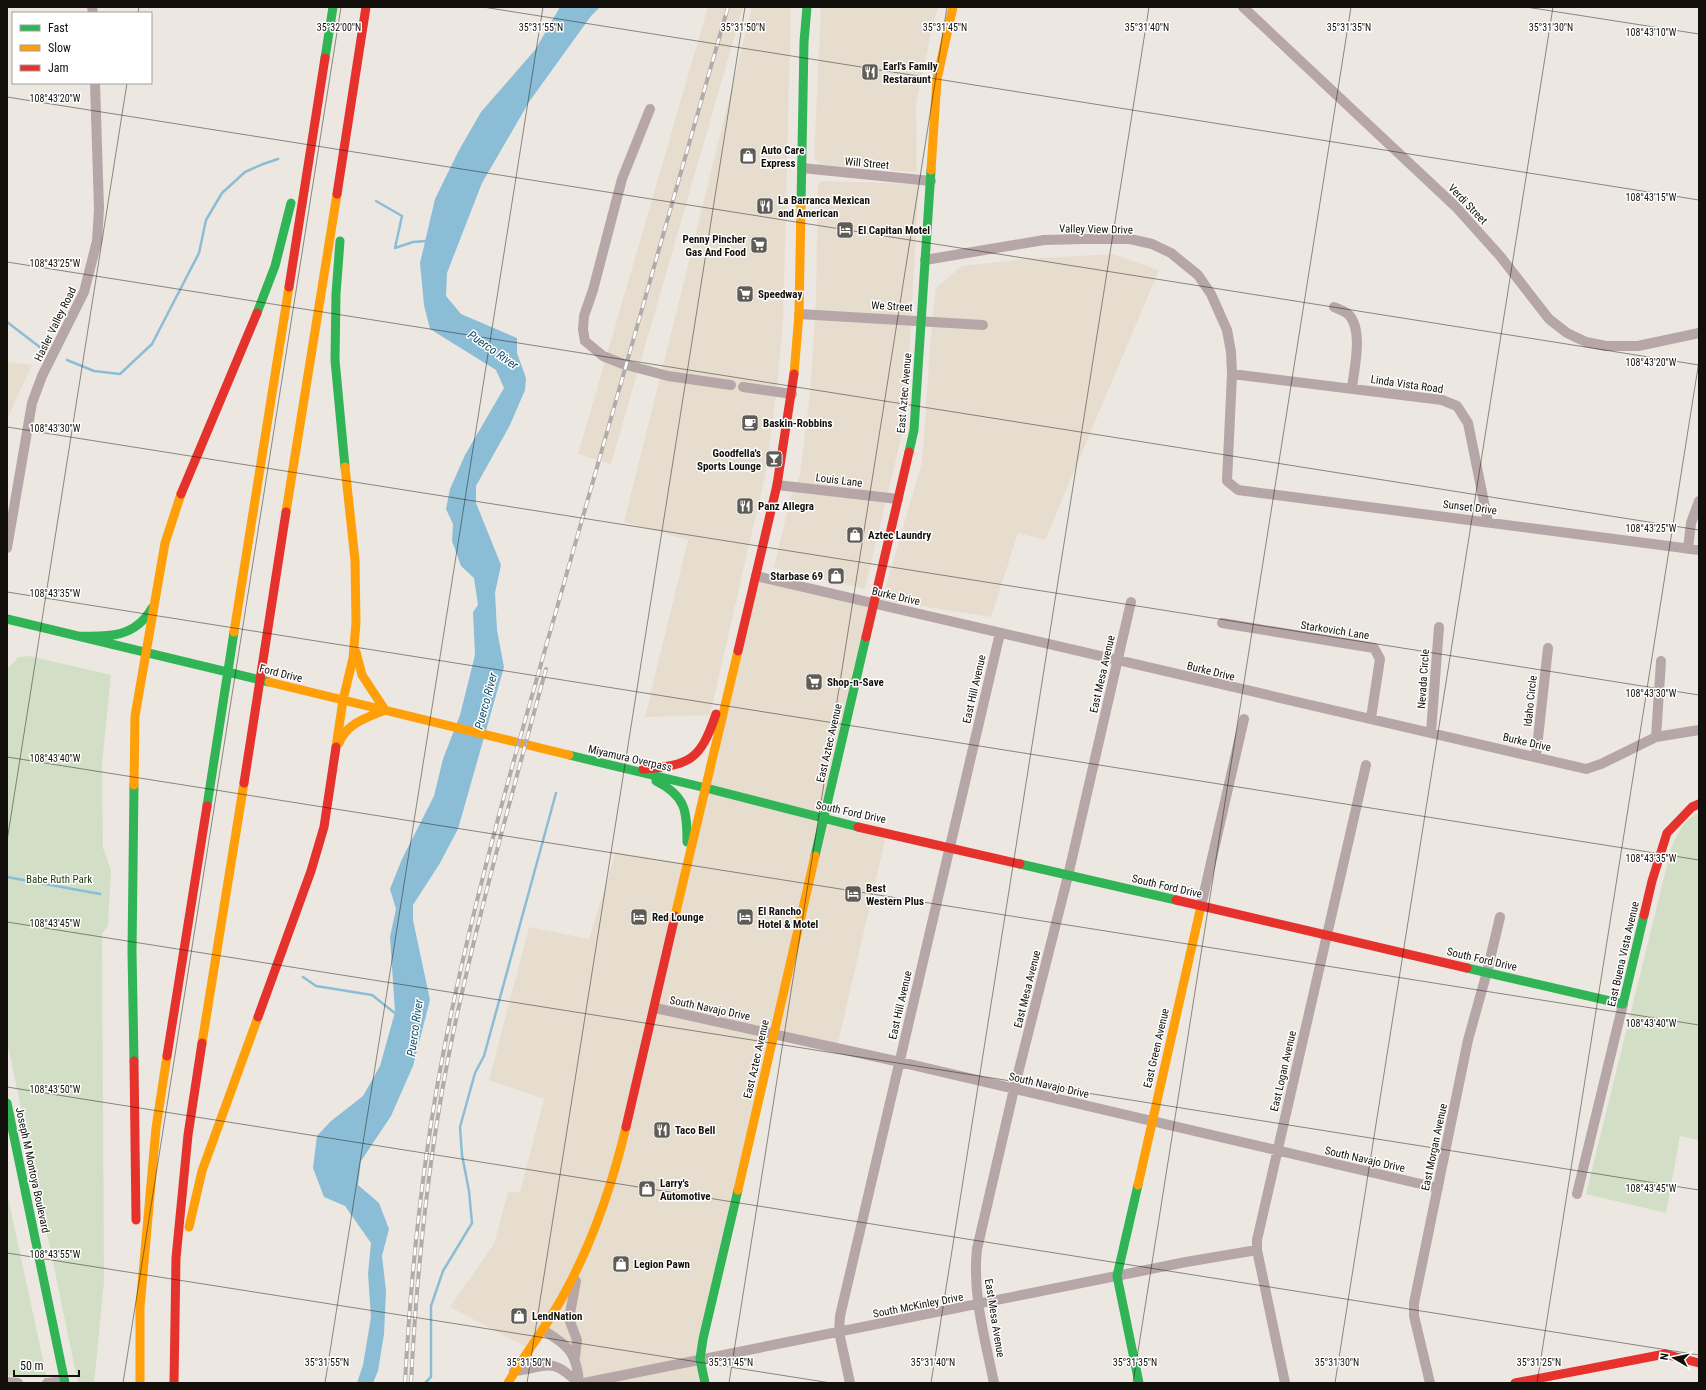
<svg xmlns="http://www.w3.org/2000/svg" width="1706" height="1390" viewBox="0 0 1706 1390" font-family="'Roboto Condensed',sans-serif">
  <style>
    .built { fill: #e7ddcf }
    .green { fill: #d2dfc6 }
    .water { fill: #8bbed6 }
    .lines { fill: none; stroke-linecap: round; stroke-linejoin: round }
    .stream { stroke: #8bbed6; stroke-width: 2.5 }
    .street { stroke: #b6a6a7; stroke-width: 10 }
    .fast { stroke: #30b455; stroke-width: 9 }
    .slow { stroke: #ff9f0a; stroke-width: 9 }
    .jam { stroke: #e5322d; stroke-width: 9 }
    .rail-casing { stroke: #b2aba7; stroke-width: 4 }
    .rail { stroke: #fff; stroke-width: 2.5; stroke-dasharray: 8; stroke-linecap: butt }
    .ticks { fill: none; stroke: #13100b; stroke-width: 1; stroke-opacity: 0.45 }
    .labels { text-anchor: middle; stroke-width: 3; stroke-linejoin: round; paint-order: stroke }
    .poi-label { font-size: 11px; font-weight: bold; fill: #13100b; stroke: #fff; text-anchor: start }
    .street-label { font-size: 11px; fill: #13100b; stroke: #fff }
    .park-label { font-size: 11px; fill: #1f380e; stroke: #fff }
    .water-label { font-size: 12px; font-style: italic; fill: #0f4d68; stroke: #fff }
    .ticks-label { font-size: 10px; text-anchor: middle; fill: #13100b; stroke: #fff; stroke-width: 3; stroke-linejoin: round; paint-order: stroke }
  </style>
  <rect width="100%" height="100%" fill="#ece7e0"/>
  <path class="built" d="M708 7H743L611 464 578 454Z
    M752 7H791L783 322 777 387 765 476 710 715 645 717 688 540 624 522Z
    M821 7H938L932 29 916 104 917 172 821 165 814 158Z
    M820 181 919 184 905 421 865 589 774 568 791 495 800 476 810 392 816 300 818 185Z
    M1112 254 1159 270 1045 540 1018 533 991 617 882 600 922 462 932 320 936 288 962 266 1025 259Z
    M7 362 32 365 7 419Z
    M756 576 874 603 824 819 887 832 837 1047 774 1034 703 1339 705 1383H579L574 1357 544 1330 530 1349 450 1307 494 1244 508 1192H520L544 1099 489 1080 529 927 589 939 616 852 688 864Z"/>
  <path class="green" d="M29 656 111 675 102 764 103 848 111 870 108 926 102 934 104 1281 94 1383H78L7 1041V670L18 657Z
    M1699 813V1140L1680 1136 1666 1213 1586 1194 1672 845C1679 832 1685 818 1699 813Z
    M7 1193 47 1378 7 1375Z"/>
  <path class="water" d="M560 7H600L591 16 529 102 482 183 447 273 446 296 461 314 517 338V353L526 378 525 390 510 425 476 486V503L501 565 495 593 497 630 504 667 458 829 440 863 413 905V920L430 1000 413 1066 391 1116 361 1161 358 1185 379 1203 389 1229 382 1256 386 1291 384 1334 378 1371 373 1383H357L363 1365 371 1317 368 1274 371 1243 345 1206 324 1197 313 1168 317 1136 331 1121 363 1096 380 1066 395 1012 390 937 396 909 390 889 402 859 434 796 443 759 460 715 475 655 473 612 478 605 474 578 461 566 452 541 453 524 446 509 450 489 465 455 504 388 496 370 430 329 424 305 420 263 435 199 458 152 481 112 535 50Z"/>
  <g class="lines">
    <path class="stream" d="M376 201 402 216 395 248 413 242 426 241
      M7 322 41 348
      M67 360 94 371 120 374 152 344 199 253 206 220 222 193 245 172 263 164 278 159
      M7 877 100 894
      M303 977 316 986 372 995 396 1014
      M425 1383 431 1377V1306L443 1271 472 1223 469 1191 462 1155 460 1127 475 1073 484 1056 556 793"/>
    <path class="street" d="M92 7 93 13
      M1243 7 1456 207 1500 256 1549 319 1567 333 1586 342 1606 346H1638L1699 333
      M650 109 622 179 593 290 584 316 583 330 585 341 603 356 623 364 668 376 731 385
      M802 168 931 181
      M925 260 1044 240 1082 239H1130L1152 244 1171 253 1198 275 1211 294 1227 330 1231 352 1232 374 1227 481 1238 490 1699 550
      M1334 307C1338 309 1344 311 1348 314 1364 329 1354 369 1352 388
      M799 314 983 325
      M1232 374 1442 400 1457 406 1468 423 1488 522
      M743 387 792 394
      M777 485 898 499
      M7 548 32 403 42 376 84 292 97 241 99 209 95 83
      M1688 549 1691 523 1699 501
      M756 576 1586 769 1601 764 1656 737 1699 730
      M1222 623 1374 648 1380 659 1371 718
      M1431 732 1439 627
      M1656 737 1661 661
      M1536 756 1548 648
      M1201 906 1244 719
      M655 1008 900 1062 1438 1188
      M1577 1194 1623 1004
      M543 1330C568 1345 577 1353 579 1383
      M575 1357 577 1340 569 1319 576 1281
      M514 1371C548 1367 551 1356 578 1383
      M7 1382 18 1383
      M47 1383 64 1381
      M584 1383 1186 1262 1257 1250
      M850 1383 839 1332 840 1316 1000 633
      M994 1383C985 1339 972 1294 977 1249L1014 1089 1068 876 1131 602
      M1285 1383 1257 1250V1240L1366 765
      M1430 1383 1414 1316V1303L1468 1040 1487 972 1500 917"/>
    <path class="fast" d="M325 58 333 7
      M801 205 804 42 807 7
      M340 241 336 294 335 360 345 467
      M257 313 275 266 291 203
      M909 452 914 430 931 170
      M7 619 269 682
      M77 636C108 637 135 638 152 608
      M569 755 706 788
      M656 781C686 796 687 811 687 842
      M706 788 858 827
      M207 806 234 632
      M815 856 866 637
      M1020 864 1176 900
      M1467 968 1623 1004 1644 915
      M134 1061 132 952 134 785
      M7 1103 65 1383
      M1138 1185 1117 1276 1139 1383
      M705 1383 700 1359 703 1339 738 1190"/>
    <path class="slow" d="M931 170 937 79 953 7
      M794 374 799 314 801 205
      M286 512 337 194
      M234 632 289 287
      M269 682 569 755
      M339 743C347 723 366 718 385 710L362 675 356 652
      M336 747 343 700 353 658 356 623 355 560 345 467
      M134 785 135 716 165 543 181 494
      M675 916 738 651
      M202 1043 244 783
      M1138 1185 1201 906
      M738 1190 815 856
      M189 1227 202 1171 258 1017
      M140 1383V1307L156 1128 167 1056
      M508 1383C525 1354 546 1327 562 1298 592 1244 612 1186 626 1127"/>
    <path class="jam" d="M337 194 366 7
      M289 287 325 58
      M181 494 257 313
      M866 637 909 452
      M738 651 777 485 794 374
      M643 769C690 765 700 761 716 714
      M244 783 286 512
      M858 827 1020 864
      M1176 900 1467 968
      M1644 915 1652 881 1667 833 1692 807 1699 804
      M258 1017 311 871 324 827 336 747
      M167 1056 207 806
      M134 1061 136 1220
      M626 1127 675 916
      M174 1383 176 1258 188 1135 202 1043
      M1515 1383 1665 1354 1699 1363"/>
    <defs>
      <path id="rail" d="M405 1383C411 1269 423 1156 445 1044 477 881 525 721 570 562 623 377 675 192 728 7
        M411 1383C417 1266 429 1149 453 1034 479 911 513 790 546 669"/>
    </defs>
    <use href="#rail" class="rail-casing"/>
    <use href="#rail" class="rail"/>
  </g>
  <path class="ticks" d="M483 7 1699 200M1526 7 1699 34M138 13 139 7M7 97 1699 365M7 262 1699 530M7 427 1699 695M7 592 1699 860M7 757 1699 1025M7 841 127 83M7 922 1699 1190M7 1087 1699 1355M7 1253 831 1383M123 1383 341 7M325 1383 543 7M527 1383 745 7M729 1383 947 7M931 1383 1149 7M1133 1383 1351 7M1335 1383 1553 7M1537 1383 1699 361"/>
  <defs>
    <symbol id="restaurant-square" viewBox="-11 -11 22 22"><rect x="-9" y="-9" width="18" height="18" rx="4" fill="#5f5b56" stroke="#fff"/><path d="M-5-6h1v4h1v-4h1v4h1v-4h1v5L-1.5 .5V6h-2V.5L-5-1ZM5-6V6H3V1.5H1.5Q1.5-4 5-6Z" fill="#fff"/></symbol>
    <symbol id="shop-square" viewBox="-11 -11 22 22"><rect x="-9" y="-9" width="18" height="18" rx="4" fill="#5f5b56" stroke="#fff"/><path d="M-5-2.5h2.3a2.7 3.5 0 0 1 5.4 0H5L5.5 6h-11ZM-1.5-2.5h3a1.5 2.3 0 0 0-3 0Z" fill="#fff"/></symbol>
    <symbol id="hotel-square" viewBox="-11 -11 22 22"><rect x="-9" y="-9" width="18" height="18" rx="4" fill="#5f5b56" stroke="#fff"/><path d="M-6-4.5h1.5V1H6V5H4.5V3h-9V5H-6ZM-4 0a1.8 1.8 0 1 1 3.6 0ZM.5 0V-2.5h3Q6-2.5 6 0Z" fill="#fff"/></symbol>
    <symbol id="supermarket-square" viewBox="-11 -11 22 22"><rect x="-9" y="-9" width="18" height="18" rx="4" fill="#5f5b56" stroke="#fff"/><path d="M-6-5.5h2.5l.6 2H6L4.5 2H-2.5L-4.4-4H-6ZM-1.5 3.2a1.3 1.3 0 1 0 .1 0ZM3 3.2a1.3 1.3 0 1 0 .1 0Z" fill="#fff"/></symbol>
    <symbol id="cafe-square" viewBox="-11 -11 22 22"><rect x="-9" y="-9" width="18" height="18" rx="4" fill="#5f5b56" stroke="#fff"/><path d="M-5.5-4.5H6V0H3Q3 3.5 0 3.5H-2.5Q-5.5 3.5-5.5 0ZM3-3.2v2h1.7v-2ZM-6 4.5H4V6H-6Z" fill="#fff"/></symbol>
    <symbol id="bar-square" viewBox="-11 -11 22 22"><rect x="-9" y="-9" width="18" height="18" rx="4" fill="#5f5b56" stroke="#fff"/><path d="M-6-5H6L.8 .8V4.5H3.5V6h-7V4.5H-.8V.8Z" fill="#fff"/></symbol>
  </defs>
  <g fill-rule="evenodd">
    <use href="#restaurant-square" x="860" y="62" width="20" height="20"/>
    <use href="#shop-square" x="738" y="146" width="20" height="20"/>
    <use href="#restaurant-square" x="755" y="196" width="20" height="20"/>
    <use href="#hotel-square" x="835" y="220" width="20" height="20"/>
    <use href="#supermarket-square" x="749" y="235" width="20" height="20"/>
    <use href="#supermarket-square" x="735" y="284" width="20" height="20"/>
    <use href="#cafe-square" x="740" y="413" width="20" height="20"/>
    <use href="#bar-square" x="764" y="449" width="20" height="20"/>
    <use href="#restaurant-square" x="735" y="496" width="20" height="20"/>
    <use href="#shop-square" x="845" y="525" width="20" height="20"/>
    <use href="#shop-square" x="826" y="566" width="20" height="20"/>
    <use href="#supermarket-square" x="804" y="672" width="20" height="20"/>
    <use href="#hotel-square" x="843" y="884" width="20" height="20"/>
    <use href="#hotel-square" x="629" y="907" width="20" height="20"/>
    <use href="#hotel-square" x="735" y="907" width="20" height="20"/>
    <use href="#restaurant-square" x="652" y="1120" width="20" height="20"/>
    <use href="#shop-square" x="637" y="1179" width="20" height="20"/>
    <use href="#shop-square" x="611" y="1254" width="20" height="20"/>
    <use href="#shop-square" x="509" y="1306" width="20" height="20"/>
  </g>
  <g class="labels">
    <g class="poi-label">
      <text x="883" y="70">Earl's Family<tspan x="883" dy="13">Restaraunt</tspan></text>
      <text x="761" y="154">Auto Care<tspan x="761" dy="13">Express</tspan></text>
      <text x="778" y="204">La Barranca Mexican<tspan x="778" dy="13">and American</tspan></text>
      <text x="858" y="234">El Capitan Motel</text>
      <text x="746" y="243" text-anchor="end">Penny Pincher<tspan x="746" dy="13">Gas And Food</tspan></text>
      <text x="758" y="298">Speedway</text>
      <text x="763" y="427">Baskin-Robbins</text>
      <text x="761" y="457" text-anchor="end">Goodfella's<tspan x="761" dy="13">Sports Lounge</tspan></text>
      <text x="758" y="510">Panz Allegra</text>
      <text x="868" y="539">Aztec Laundry</text>
      <text x="823" y="580" text-anchor="end">Starbase 69</text>
      <text x="827" y="686">Shop-n-Save</text>
      <text x="866" y="892">Best<tspan x="866" dy="13">Western Plus</tspan></text>
      <text x="758" y="915">El Rancho<tspan x="758" dy="13">Hotel &amp; Motel</tspan></text>
      <text x="652" y="921">Red Lounge</text>
      <text x="675" y="1134">Taco Bell</text>
      <text x="660" y="1187">Larry's<tspan x="660" dy="13">Automotive</tspan></text>
      <text x="634" y="1268">Legion Pawn</text>
      <text x="532" y="1320">LendNation</text>
    </g>
    <g class="street-label">
      <text transform="translate(867 163) rotate(5)" y="4">Will Street</text>
      <text transform="translate(1468 204) rotate(46)" y="4">Verdi Street</text>
      <text transform="translate(1096 229) rotate(1)" y="4">Valley View Drive</text>
      <text transform="translate(892 306) rotate(3)" y="4">We Street</text>
      <text transform="translate(55 324) rotate(-64)" y="4">Hasler Valley Road</text>
      <text transform="translate(1407 384) rotate(8)" y="4">Linda Vista Road</text>
      <text transform="translate(904 393) rotate(-85)" y="4">East Aztec Avenue</text>
      <text transform="translate(839 480) rotate(7)" y="4">Louis Lane</text>
      <text transform="translate(1470 507) rotate(7)" y="4">Sunset Drive</text>
      <text transform="translate(896 596) rotate(13)" y="4">Burke Drive</text>
      <text transform="translate(1335 630) rotate(9)" y="4">Starkovich Lane</text>
      <text transform="translate(1211 671) rotate(14)" y="4">Burke Drive</text>
      <text transform="translate(281 673) rotate(14)" y="4">Ford Drive</text>
      <text transform="translate(1102 674) rotate(-77)" y="4">East Mesa Avenue</text>
      <text transform="translate(1423 679) rotate(-86)" y="4">Nevada Circle</text>
      <text transform="translate(974 689) rotate(-77)" y="4">East Hill Avenue</text>
      <text transform="translate(1530 701) rotate(-84)" y="4">Idaho Circle</text>
      <text transform="translate(1527 742) rotate(13)" y="4">Burke Drive</text>
      <text transform="translate(829 743) rotate(-77)" y="4">East Aztec Avenue</text>
      <text transform="translate(630 758) rotate(13)" y="4">Miyamura Overpass</text>
      <text transform="translate(851 812) rotate(12)" y="4">South Ford Drive</text>
      <text transform="translate(1167 886) rotate(13)" y="4">South Ford Drive</text>
      <text transform="translate(1623 954) rotate(-77)" y="4">East Buena Vista Avenue</text>
      <text transform="translate(1482 959) rotate(13)" y="4">South Ford Drive</text>
      <text transform="translate(1027 989) rotate(-76)" y="4">East Mesa Avenue</text>
      <text transform="translate(900 1005) rotate(-77)" y="4">East Hill Avenue</text>
      <text transform="translate(710 1008) rotate(12)" y="4">South Navajo Drive</text>
      <text transform="translate(1156 1048) rotate(-77)" y="4">East Green Avenue</text>
      <text transform="translate(756 1059) rotate(-77)" y="4">East Aztec Avenue</text>
      <text transform="translate(1283 1071) rotate(-77)" y="4">East Logan Avenue</text>
      <text transform="translate(1049 1085) rotate(13)" y="4">South Navajo Drive</text>
      <text transform="translate(1434 1147) rotate(-78)" y="4">East Morgan Avenue</text>
      <text transform="translate(1365 1159) rotate(13)" y="4">South Navajo Drive</text>
      <text transform="translate(33 1170) rotate(78)" y="4">Joseph M Montoya Boulevard</text>
      <text transform="translate(918 1305) rotate(-11)" y="4">South McKinley Drive</text>
      <text transform="translate(995 1318) rotate(81)" y="4">East Mesa Avenue</text>
    </g>
    <g class="park-label">
      <text x="59" y="883">Babe Ruth Park</text>
    </g>
    <g class="water-label">
      <text transform="translate(493 350) rotate(35)" y="4">Puerco River</text>
      <text transform="translate(486 701) rotate(-75)" y="4">Puerco River</text>
      <text transform="translate(415 1028) rotate(-82)" y="4">Puerco River</text>
    </g>
  </g>
  <g class="ticks-label">
    <text x="339" y="31">35°32'00"N</text>
    <text x="541" y="31">35°31'55"N</text>
    <text x="743" y="31">35°31'50"N</text>
    <text x="945" y="31">35°31'45"N</text>
    <text x="1147" y="31">35°31'40"N</text>
    <text x="1349" y="31">35°31'35"N</text>
    <text x="1551" y="31">35°31'30"N</text>
    <text x="1651" y="36">108°43'10"W</text>
    <text x="55" y="102">108°43'20"W</text>
    <text x="1651" y="201">108°43'15"W</text>
    <text x="55" y="267">108°43'25"W</text>
    <text x="1651" y="366">108°43'20"W</text>
    <text x="55" y="432">108°43'30"W</text>
    <text x="1651" y="532">108°43'25"W</text>
    <text x="55" y="597">108°43'35"W</text>
    <text x="1651" y="697">108°43'30"W</text>
    <text x="55" y="762">108°43'40"W</text>
    <text x="1651" y="862">108°43'35"W</text>
    <text x="55" y="927">108°43'45"W</text>
    <text x="1651" y="1027">108°43'40"W</text>
    <text x="55" y="1093">108°43'50"W</text>
    <text x="1651" y="1192">108°43'45"W</text>
    <text x="55" y="1258">108°43'55"W</text>
    <text x="327" y="1366">35°31'55"N</text>
    <text x="529" y="1366">35°31'50"N</text>
    <text x="731" y="1366">35°31'45"N</text>
    <text x="933" y="1366">35°31'40"N</text>
    <text x="1135" y="1366">35°31'35"N</text>
    <text x="1337" y="1366">35°31'30"N</text>
    <text x="1539" y="1366">35°31'25"N</text>
  </g>
  <rect width="1706" height="1390" fill="none" stroke="#13100b" stroke-width="16"/>
  <rect x="12" y="12" width="140" height="72" fill="#ffffff" stroke="#a19f9d"/>
  <rect x="20" y="25" width="20" height="6" fill="#30b455" stroke="#a19f9d"/>
  <text x="48" y="32" font-size="12" fill="#13100b">Fast</text>
  <rect x="20" y="45" width="20" height="6" fill="#ff9f0a" stroke="#a19f9d"/>
  <text x="48" y="52" font-size="12" fill="#13100b">Slow</text>
  <rect x="20" y="65" width="20" height="6" fill="#e5322d" stroke="#a19f9d"/>
  <text x="48" y="72" font-size="12" fill="#13100b">Jam</text>
  <g transform="translate(1674 1358) rotate(279)" stroke="#ffffff" stroke-width="3" paint-order="stroke">
  <path d="M0-3L7 15L0 10L-7 15Z" fill="#13100b"/>
  <text y="-6" font-size="11" font-weight="bold" text-anchor="middle" fill="#13100b">N</text>
  </g>
  <path d="M14 1370v6h65v-6" fill="none" stroke="#13100b" stroke-width="2"/>
  <text x="20" y="1370" font-size="12" fill="#13100b" stroke="#ffffff" stroke-width="3" paint-order="stroke">50 m</text>
</svg>
